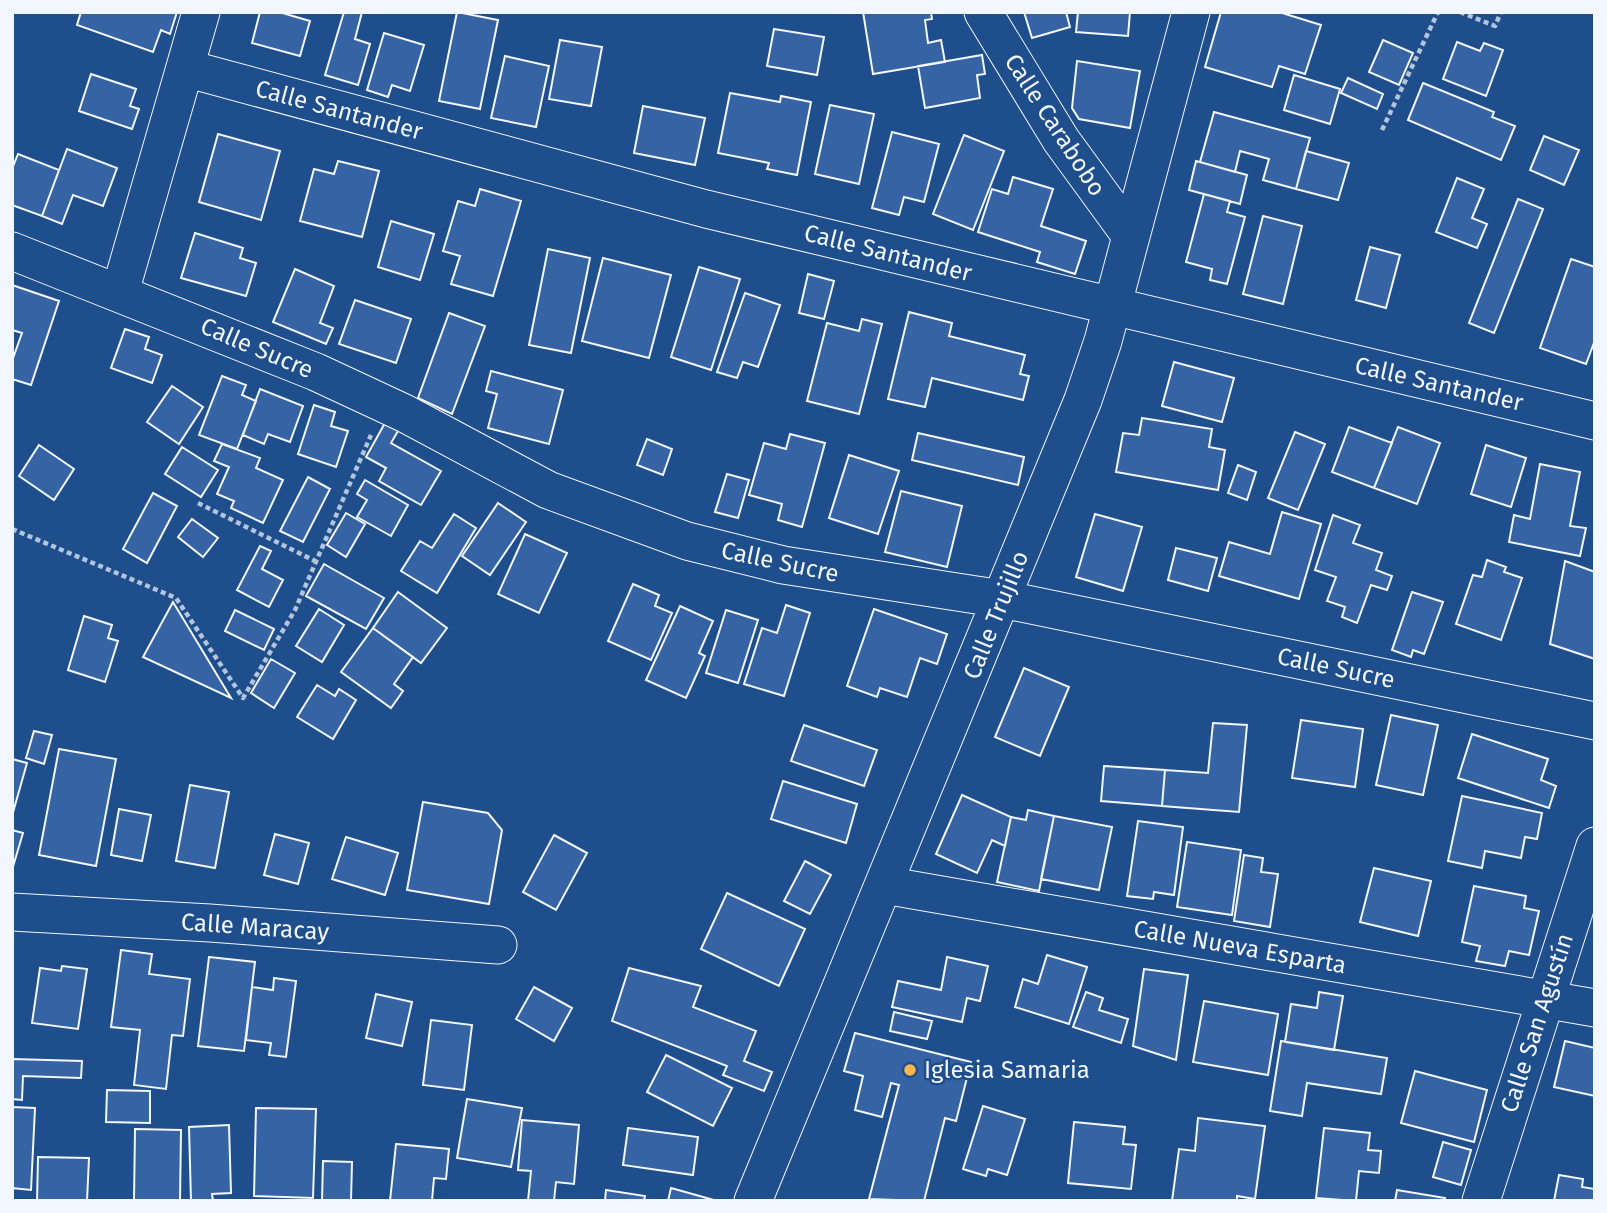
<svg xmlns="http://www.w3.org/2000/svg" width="1607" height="1213" viewBox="0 0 1607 1213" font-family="'Fira Sans',sans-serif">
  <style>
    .building { fill: #3563a3; stroke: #f2f6ff; stroke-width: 2 }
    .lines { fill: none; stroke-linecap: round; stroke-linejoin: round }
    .minor-casing { stroke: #f2f6ff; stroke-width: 39 }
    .path { stroke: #b3c4dc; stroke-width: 4.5; stroke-dasharray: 5 3.5; stroke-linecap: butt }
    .minor { stroke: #1f4e8c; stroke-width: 37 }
    .poi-dot { fill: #ffb74d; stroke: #1f4e8c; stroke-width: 2.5 }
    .labels { text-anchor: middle; stroke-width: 5; stroke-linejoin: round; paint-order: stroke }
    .street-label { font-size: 24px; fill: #f2f6ff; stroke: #1f4e8c }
    .poi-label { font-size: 24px; fill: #f2f6ff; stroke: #1f4e8c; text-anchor: start }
  </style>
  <rect width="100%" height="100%" fill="#1f4e8c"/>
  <path class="building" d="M81 12H177L170 34 161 30 153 52 77 25Z
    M260 12H279L310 21 300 56 252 43Z
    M344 12H362L355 39 370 44 358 85 325 75Z
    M457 12 498 20 480 109 439 101Z
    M863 12H931L932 19 925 20 928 43 941 40 945 62 873 74Z
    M1024 12H1066L1070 27 1032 38Z
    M1078 12H1130L1128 36 1076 32Z
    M1221 12H1279L1321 25 1305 74 1279 66 1272 87 1205 67Z
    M774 29 824 37 817 75 767 66Z
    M384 33 424 45 410 91 392 85 388 97 367 90Z
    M560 40 602 47 591 106 549 99Z
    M1383 40 1413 53 1399 85 1369 72Z
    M1457 42 1480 51 1484 43 1503 50 1486 96 1443 79Z
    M982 55 985 74 977 75 980 98 925 108 918 66Z
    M505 56 549 66 536 127 491 118Z
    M1077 61 1140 71 1130 128 1079 119 1072 108Z
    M91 74 136 89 130 106 139 109 132 129 79 111Z
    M1294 75 1340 89 1330 124 1284 110Z
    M1348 78 1383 94 1377 109 1341 93Z
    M1423 83 1494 112 1492 117 1515 126 1501 160 1408 120Z
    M730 93 780 102 781 96 811 102 797 175 767 169 769 163 718 153Z
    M830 105 874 114 859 184 815 174Z
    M643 106 705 118 695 165 634 153Z
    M1214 112 1310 138 1296 189 1263 180 1269 159 1240 151 1235 172 1200 162Z
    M892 132 939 144 924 202 904 197 899 215 872 208Z
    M218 134 280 151 261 220 199 202Z
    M964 135 1004 151 973 230 933 214Z
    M1544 136 1579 150 1564 185 1530 170Z
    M67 149 117 168 103 206 73 195 62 224 42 216Z
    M1306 151 1349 163 1338 200 1296 189Z
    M18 154 59 170 42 216 12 205V169Z
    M338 161 379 171 362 237 300 221 314 169 334 174Z
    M1196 161 1247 175 1240 204 1189 190Z
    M1013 177 1053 189 1041 226 1086 241 1075 274 1037 262 1040 252 978 232 992 189 1008 194Z
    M1457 178 1484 189 1472 218 1487 224 1477 248 1436 232Z
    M480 189 521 201 493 296 451 284 460 256 443 251 458 201 475 206Z
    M1204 194 1230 201 1227 212 1245 217 1227 284 1210 280 1212 269 1186 262Z
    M1518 199 1543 209 1494 333 1469 323Z
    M1263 216 1302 226 1283 304 1243 294Z
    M391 221 434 234 420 280 378 267Z
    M195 233 243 248 240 258 256 263 246 296 181 278Z
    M1370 247 1400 255 1386 308 1356 300Z
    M548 249 590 258 571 353 529 345Z
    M603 258 671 275 649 358 582 341Z
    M1571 259 1595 267V340L1586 364 1540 348Z
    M699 267 740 279 711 370 671 357Z
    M295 269 334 286 320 323 333 328 326 344 273 322Z
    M808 274 834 281 824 319 799 313Z
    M12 285 59 301 31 385 12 379V361L22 333 12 330Z
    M745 293 780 305 758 367 743 362 737 378 717 372Z
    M355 300 411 319 396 363 339 344Z
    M909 312 952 323 949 336 1025 355 1020 374 1029 376 1023 400 932 378 925 407 888 399Z
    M449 313 485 326 452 414 418 398Z
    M862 319 882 324 859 414 807 401 827 323 859 331Z
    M125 329 149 337 145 349 162 355 152 383 111 368Z
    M1174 362 1234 378 1222 422 1162 406Z
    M491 371 563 390 549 444 488 428 497 394 486 391Z
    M222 376 246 385 242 395 256 401 237 449 199 435Z
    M172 386 203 407 179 444 147 422Z
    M260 389 303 406 290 442 268 434 264 444 243 435Z
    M314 405 335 412 331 426 348 431 336 467 298 454Z
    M1142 418 1212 429 1209 447 1225 450 1218 490 1116 472 1123 433 1139 435Z
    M385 423 398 431 391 443 441 471 421 505 379 481 386 468 366 457Z
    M1349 427 1392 443 1374 488 1332 472Z
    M1398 427 1440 443 1417 504 1374 488Z
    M1295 432 1325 444 1298 510 1268 498Z
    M918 433 1024 457 1018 485 912 460Z
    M790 434 825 443 802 527 778 520 782 504 749 495 764 443 786 449Z
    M647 439 672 449 663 475 637 465Z
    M222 444 260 458 256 468 283 480 263 523 231 508 234 501 217 494 229 467 214 461Z
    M39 445 74 469 54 500 19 476Z
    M1486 445 1526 458 1511 507 1471 494Z
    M182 447 218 470 201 497 165 474Z
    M849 455 899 471 878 534 829 518Z
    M1540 464 1580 472 1570 526 1586 528 1580 556 1509 542 1514 515 1530 519Z
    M1238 465 1256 472 1247 500 1228 493Z
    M727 474 749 480 738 518 715 512Z
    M308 477 330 489 303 542 280 531Z
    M365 480 408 505 391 536 357 517 367 500 357 494Z
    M901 491 962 506 947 567 885 552Z
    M153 493 177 506 147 563 123 549Z
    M498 503 526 522 490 575 462 556Z
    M1282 512 1321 524 1299 599 1219 576 1229 542 1270 554Z
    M346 513 365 524 346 557 327 545Z
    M454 514 476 528 437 593 401 571 420 541 432 548Z
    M1095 514 1142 527 1123 591 1076 577Z
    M1333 515 1360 525 1353 543 1382 553 1376 570 1392 576 1387 590 1371 585 1357 623 1342 617 1345 607 1327 601 1336 577 1315 570Z
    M192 519 218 538 203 557 178 537Z
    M525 534 567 553 539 613 498 594Z
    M260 546 271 551 262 569 283 580 269 607 237 590Z
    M1176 548 1217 558 1208 591 1168 580Z
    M1487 560 1506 567 1504 572 1522 578 1501 640 1456 624 1473 575 1482 577Z
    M1565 561 1595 572V659L1550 644Z
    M324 564 384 598 366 629 306 596Z
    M633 584 659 595 655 606 672 613 651 660 608 641Z
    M398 592 447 628 421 663 373 628Z
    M1412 592 1443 602 1424 654 1413 650 1411 657 1392 650Z
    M173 602 231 698 143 657Z
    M786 605 810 613 784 696 744 684 762 628 777 633Z
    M680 606 713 621 699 653 705 656 686 698 646 680Z
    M319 609 344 625 322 662 296 646Z
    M874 609 947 634 937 664 920 658 907 697 880 688 877 697 847 686Z
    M235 610 274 629 264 650 225 631Z
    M726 610 758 620 738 683 706 673Z
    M84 616 112 625 108 638 118 641 105 682 68 670Z
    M373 628 413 657 394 684 403 691 391 708 341 672Z
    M271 659 295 673 274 708 251 693Z
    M1024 668 1069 687 1040 756 995 737Z
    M317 685 335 696 339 689 356 700 333 739 297 717Z
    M1391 715 1438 725 1423 795 1376 785Z
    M1301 720 1363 729 1355 787 1292 778Z
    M1213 723 1247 725 1239 812 1162 806 1165 770 1208 773Z
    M804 725 877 750 864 786 791 761Z
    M34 731 52 735 44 764 26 758Z
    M1472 734 1548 759 1541 780 1556 786 1549 808 1458 778Z
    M59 749 116 759 96 866 39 855Z
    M12 759 27 763 12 816Z
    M1104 766 1165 770 1162 806 1101 801Z
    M783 781 857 804 846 843 771 819Z
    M190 785 229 792 215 868 176 861Z
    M962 795 1011 817 1005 846 992 840 977 873 936 854Z
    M1462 796 1542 813 1537 839 1525 837 1521 858 1485 851 1482 868 1448 861Z
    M423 802 488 813 502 830 489 904 407 890Z
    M119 809 151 815 142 861 111 855Z
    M1028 810 1054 816 1039 891 997 882 1011 817 1026 820Z
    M1054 816 1112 827 1099 890 1041 879Z
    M1138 821 1183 827 1174 895 1154 892 1153 899 1127 896Z
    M12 830 23 833 12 870Z
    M275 834 309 843 298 884 264 875Z
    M554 835 587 853 556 910 523 892Z
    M346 837 398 853 385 895 332 879Z
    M1187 842 1241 850 1232 915 1177 907Z
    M1244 855 1263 858 1261 872 1278 874 1270 927 1234 921Z
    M805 861 831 875 810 914 784 901Z
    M1374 868 1431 881 1418 936 1360 922Z
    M1474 886 1526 896 1524 908 1539 911 1529 955 1509 951 1505 966 1476 961 1480 946 1462 942Z
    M727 893 805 929 779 986 701 949Z
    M121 950 152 954 149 974 190 979 183 1036 172 1035 166 1089 134 1085 140 1030 111 1027Z
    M1047 955 1087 967 1069 1024 1015 1007 1023 979 1038 984Z
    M209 957 255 962 244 1051 198 1046Z
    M947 957 988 966 980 1001 967 998 962 1022 892 1007 898 981 941 990Z
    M62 966 87 969 78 1029 32 1023 40 968 61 971Z
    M629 968 701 986 693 1007 756 1031 744 1061 772 1072 764 1091 723 1075 727 1066 612 1021Z
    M1144 969 1188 975 1176 1060 1133 1046Z
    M274 978 296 981 286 1057 269 1055 271 1043 246 1040 252 987 273 990Z
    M534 987 572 1008 554 1041 516 1019Z
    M1086 992 1103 998 1099 1010 1128 1019 1121 1043 1073 1027Z
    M1319 992 1343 996 1334 1050 1285 1042 1291 1004 1317 1008Z
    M376 994 412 1002 402 1046 366 1038Z
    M1204 1001 1278 1014 1268 1075 1193 1062Z
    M894 1012 932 1021 927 1039 890 1031Z
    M431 1020 472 1025 464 1090 423 1085Z
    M855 1033 971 1062 956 1121 945 1118 924 1201 869 1199 899 1085 891 1083 882 1117 855 1110 863 1076 844 1071Z
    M1281 1041 1387 1058 1381 1094 1307 1083 1302 1116 1270 1111Z
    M1565 1041 1595 1048V1096L1554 1087Z
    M666 1055 732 1088 713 1126 647 1092Z
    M12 1059 82 1061 81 1078 23 1076 22 1100 12 1099Z
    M1415 1071 1487 1090 1474 1142 1401 1123Z
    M107 1090 150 1091V1123L106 1122Z
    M467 1099 522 1108 511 1167 457 1158Z
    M983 1106 1025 1119 1007 1175 988 1169 986 1176 963 1169Z
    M12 1107 35 1108 31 1190 12 1188Z
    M256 1108 316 1109 313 1198 254 1196Z
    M1198 1118 1265 1126 1255 1199 1237 1196V1201H1172L1179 1149 1195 1151Z
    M522 1120 579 1125 574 1184 556 1182 554 1201H528L531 1171 518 1170Z
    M1074 1122 1125 1127 1123 1144 1136 1145 1131 1189 1068 1183Z
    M229 1125 231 1193 212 1194 213 1201H191L189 1127Z
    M628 1128 698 1137 693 1175 623 1165Z
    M1324 1128 1370 1133 1368 1150 1381 1151 1379 1173 1359 1171 1356 1201 1316 1198Z
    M135 1129 181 1130 180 1201H134Z
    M1443 1142 1471 1150 1461 1185 1433 1177Z
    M396 1144 449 1149 446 1179 434 1178 432 1201H390Z
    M38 1157 89 1158 87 1201H37Z
    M323 1161 352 1162 351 1201H322Z
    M1559 1175 1583 1179 1582 1187 1595 1189V1201H1554Z
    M671 1188 714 1200V1201H668Z
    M606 1190 645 1196 644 1201H605Z
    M1397 1190 1445 1198 1444 1201H1395Z"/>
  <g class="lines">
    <defs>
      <path id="minor" d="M983 12 1061 140 1131 236
        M185 68 706 209 1595 421
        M12 251 316 372 404 413 548 490 687 541 783 565 1002 599 1595 721
        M120 292 201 12
        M884 885 1595 1008
        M12 912 210 923 498 945
        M753 1201 1083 400 1103 341 1191 12
        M1481 1201 1595 846"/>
    </defs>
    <use href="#minor" class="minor-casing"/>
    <path class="path" d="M1460 12 1495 26 1501 12
      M1382 130 1438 12
      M198 503 317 562
      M12 529 176 598 243 698 295 610 371 435"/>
    <use href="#minor" class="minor"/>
  </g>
  <circle class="poi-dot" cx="910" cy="1070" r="7"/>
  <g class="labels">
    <g class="street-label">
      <text transform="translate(339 110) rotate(15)" y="8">Calle Santander</text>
      <text transform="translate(1055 125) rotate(57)" y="8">Calle Carabobo</text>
      <text transform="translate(888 253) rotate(14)" y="8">Calle Santander</text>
      <text transform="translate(257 348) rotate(23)" y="8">Calle Sucre</text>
      <text transform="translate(1439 384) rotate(13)" y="8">Calle Santander</text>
      <text transform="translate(780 562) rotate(12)" y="8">Calle Sucre</text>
      <text transform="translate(996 615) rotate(-68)" y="8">Calle Trujillo</text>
      <text transform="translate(1336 668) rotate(12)" y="8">Calle Sucre</text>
      <text transform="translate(255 927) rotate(4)" y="8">Calle Maracay</text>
      <text transform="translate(1240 947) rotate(10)" y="8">Calle Nueva Esparta</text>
      <text transform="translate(1537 1023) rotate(-72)" y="8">Calle San Agustín</text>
    </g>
    <g class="poi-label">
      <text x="924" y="1078">Iglesia Samaria</text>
    </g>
  </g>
  <rect width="1607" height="1213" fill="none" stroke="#f2f6ff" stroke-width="28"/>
</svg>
